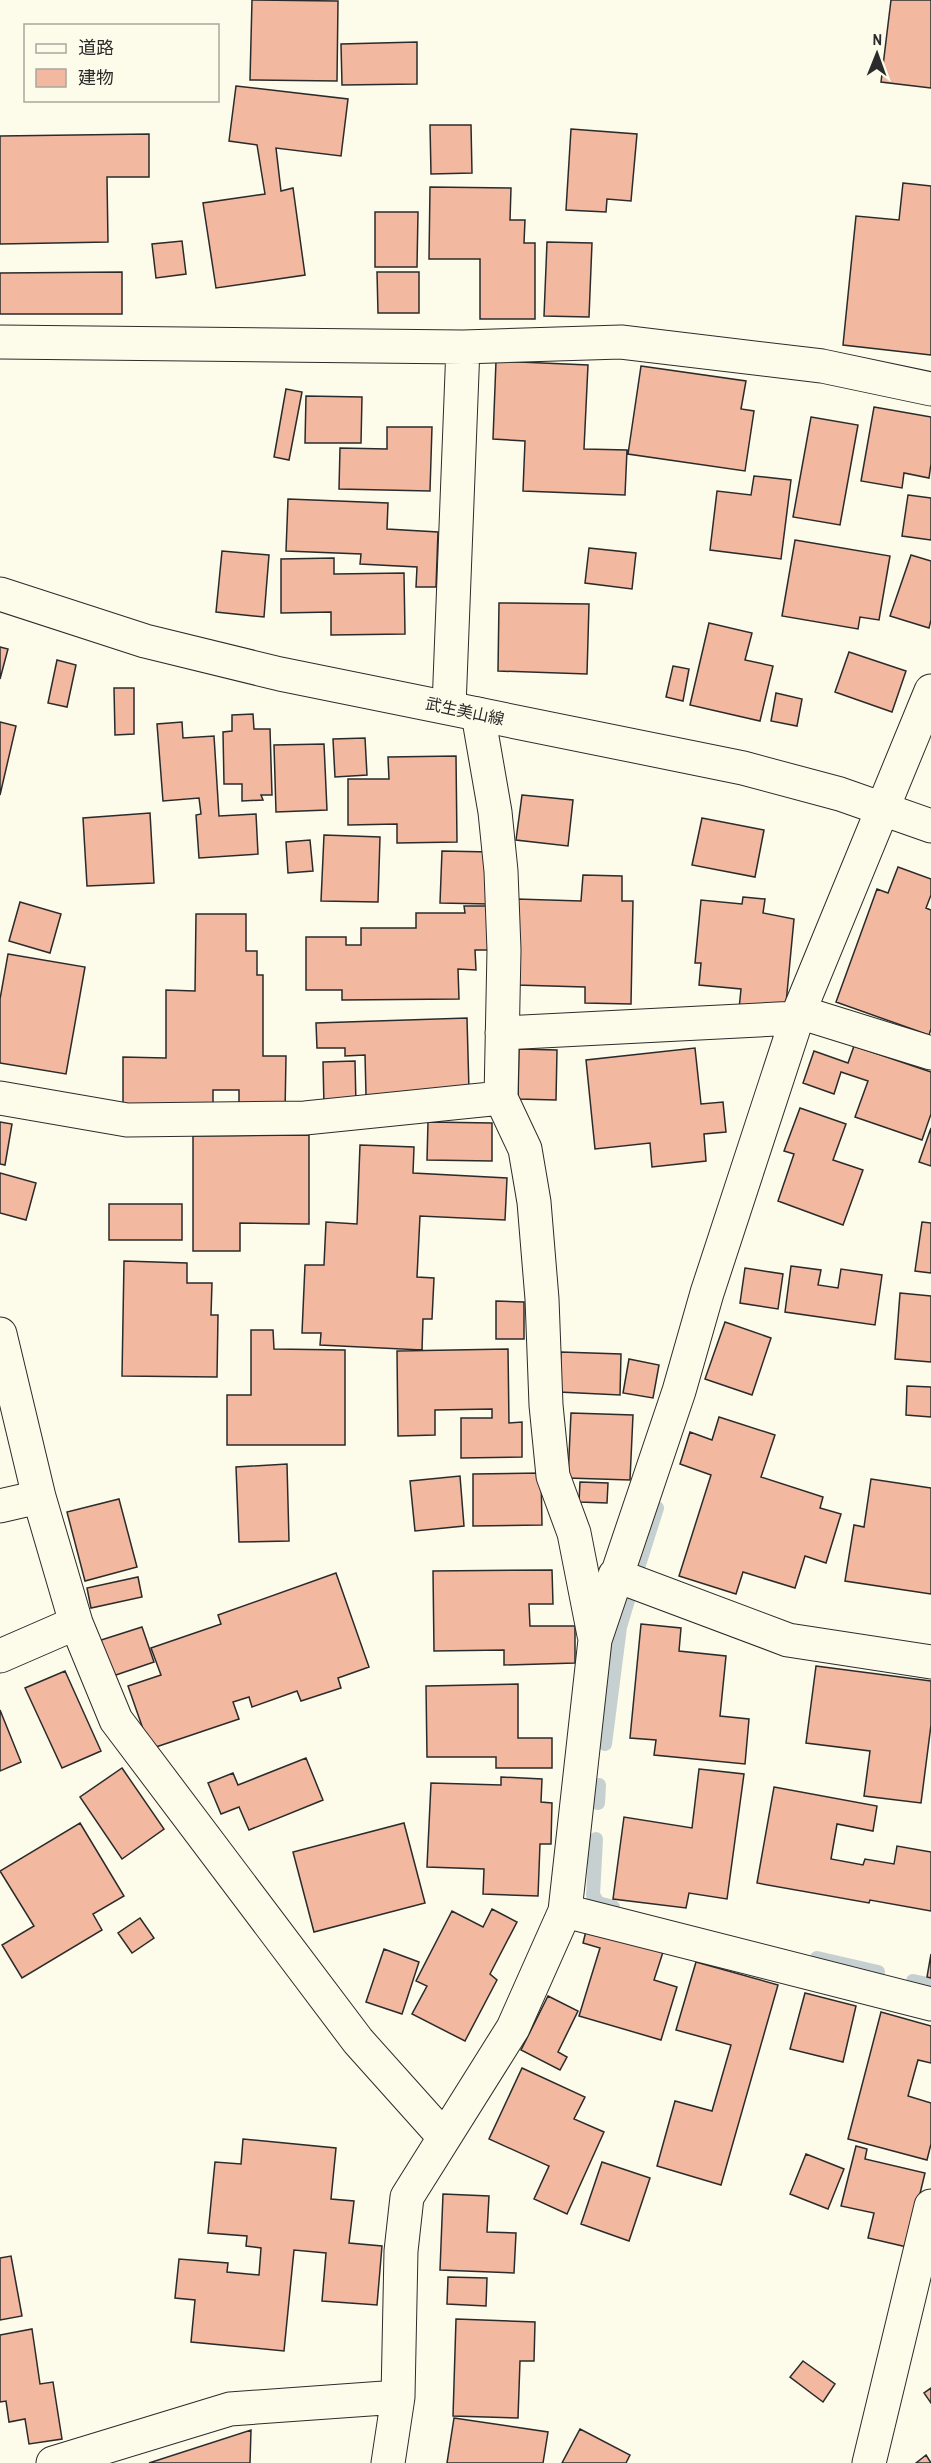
<svg xmlns="http://www.w3.org/2000/svg" width="931" height="2463" viewBox="0 0 931 2463" font-family="'Archivo Narrow','Noto Sans JP',sans-serif">
  <style>
    .lines { fill: none; stroke-linecap: round; stroke-linejoin: round }
    .stream { stroke: #c7d0d0; stroke-width: 14 }
    .building { fill: #f2b8a0; stroke: #2b2b2b; stroke-width: 1.5 }
    .minor-casing { stroke: #2b2b2b; stroke-width: 35 }
    .major-casing { stroke: #2b2b2b; stroke-width: 35 }
    .minor { stroke: #fdfbea; stroke-width: 33 }
    .major { stroke: #fdfbea; stroke-width: 33 }
    .labels { text-anchor: middle; stroke-width: 4.5; stroke-linejoin: round; paint-order: stroke }
    .street-label { font-size: 16px; fill: #2b2b2b; stroke: #fdfbea }
  </style>
  <rect width="100%" height="100%" fill="#fdfbea"/>
  <g class="lines">
    <path class="stream" d="M638 1568 657 1508
      M605 1744 620 1627 629 1597
      M598 1803 599 1785
      M596 1839 593 1895 598 1903 613 1907
      M817 1958 878 1972
      M913 1981 931 1985"/>
  </g>
  <path class="building" d="M252 0 338 1 337 81 250 80Z
    M891 0H931V88L881 82Z
    M417 42V84L342 85 341 44Z
    M236 86 348 99 341 156 276 148 281 191 293 188 305 275 216 288 203 203 265 194 257 145 229 141Z
    M430 125H471L472 173 431 174Z
    M571 129 637 134 631 201 607 199 606 212 566 210Z
    M149 134V177H107L108 242 0 244V136Z
    M903 183 931 186V355L843 345 856 216 899 220Z
    M430 187 511 188 510 220H525L524 243H535V319H480V259H429Z
    M375 212H418L417 267H375Z
    M182 241 186 274 156 278 152 244Z
    M547 242 592 243 589 317 544 316Z
    M122 272V314H0V273Z
    M377 272H419V313H378Z
    M496 361 588 365 584 449 627 450 625 495 523 491 525 441 493 439Z
    M641 366 746 381 741 409 754 411 745 471 628 454Z
    M286 389 302 392 289 460 274 457Z
    M306 396 362 397 361 443H305Z
    M874 407 931 417V464L929 478 904 473 902 488 861 481Z
    M811 417 858 425 840 525 793 517Z
    M387 427H432L430 491 339 489 340 448 387 449Z
    M754 476 791 480 781 559 710 550 717 491 751 495Z
    M908 495 931 498V540L902 536Z
    M288 499 388 503 387 529 438 532 436 587H416L417 567 360 564 361 554 286 551Z
    M795 540 890 556 879 620 860 617 858 629 782 616Z
    M589 548 636 553 632 589 585 583Z
    M222 551 269 555 264 617 216 612Z
    M911 555 931 561V620L929 628 890 616Z
    M334 558V574L404 573 405 634 331 635V612L281 613V559Z
    M499 603 589 604 587 674 498 671Z
    M709 623 752 633 745 660 773 666 760 721 690 705Z
    M0 647 8 649 0 679Z
    M849 652 906 671 892 712 835 692Z
    M57 660 76 665 67 707 48 703Z
    M673 666 689 669 683 701 666 697Z
    M114 688H134V734L115 735Z
    M776 693 802 699 797 726 771 721Z
    M253 714 254 729H270L272 795H261L263 800 242 801V784H224L223 732 232 731V715Z
    M0 722 16 726 0 795Z
    M182 722 183 738 214 736 219 816 256 814 258 854 199 858 196 815 201 814 199 798 163 801 157 724Z
    M365 738 367 775 335 777 333 739Z
    M324 744 327 810 276 812 274 745Z
    M456 756 457 842 397 843V824L348 825V779H389L388 757Z
    M522 795 573 800 568 846 516 840Z
    M150 813 154 883 87 886 83 818Z
    M702 818 764 830 755 877 692 865Z
    M324 835 380 837 378 902 321 901Z
    M310 840 313 871 288 873 286 842Z
    M442 851 491 852 489 904 440 903Z
    M898 867 931 879V895L926 908 931 910V1029L929 1035 836 1002 877 889 888 893Z
    M583 875 622 876V901H633L631 1004 585 1003V987L516 985 517 899 581 901Z
    M743 897 765 899 763 913 794 919 785 1014 739 1009 741 989 699 985 701 963H695L701 900 742 904Z
    M20 902 61 914 50 953 9 941Z
    M464 906H494V950H475L476 970 458 969 459 999 342 1000V990H306V937H346V945H361V928H416V913H465Z
    M196 914H246V951H257V975H263V1056H286L285 1114H239V1090H213V1107L123 1106V1057L166 1058V990L195 991Z
    M8 954 85 967 66 1074 0 1063V999Z
    M467 1018 469 1091 366 1095 365 1055 345 1056V1048H317L316 1023Z
    M854 1046 931 1072V1114L922 1140 855 1117 868 1081 841 1072 834 1094 803 1083 814 1051 848 1063Z
    M695 1048 701 1104 723 1102 726 1132 704 1134 706 1161 652 1167 650 1143 595 1149 586 1060Z
    M519 1049 557 1050 556 1100 518 1099Z
    M355 1061 356 1105 324 1106 323 1062Z
    M800 1108 846 1124 833 1160 863 1170 843 1225 778 1201 794 1154 784 1151Z
    M0 1122 12 1124 5 1165 0 1164Z
    M428 1122 492 1123V1161L427 1160Z
    M931 1128V1166L919 1162Z
    M309 1135V1224L240 1223V1251H193V1136Z
    M360 1145 414 1147 413 1173 507 1178 505 1220 420 1216 417 1277 434 1278 432 1319H423L422 1350 320 1345 321 1333H302L305 1265H324L326 1222 357 1224Z
    M0 1173 36 1183 26 1220 0 1213Z
    M109 1204H182V1240H109Z
    M922 1222 931 1223V1273L915 1271Z
    M124 1261 187 1263V1283H212L211 1315H218L217 1377 122 1376Z
    M791 1266 821 1270 818 1285 838 1288 841 1269 882 1275 875 1325 785 1312Z
    M745 1268 783 1274 778 1309 740 1303Z
    M900 1293 931 1296V1362L895 1359Z
    M496 1301 524 1302V1339H496Z
    M725 1322 771 1338 752 1395 705 1379Z
    M251 1330H273L274 1349 345 1350V1445H227V1395H251Z
    M508 1349 509 1423 522 1422V1457L461 1458V1418H492V1409L435 1410V1435L398 1436 397 1351Z
    M561 1352 621 1354 620 1395 559 1392Z
    M629 1359 659 1365 653 1398 623 1393Z
    M907 1386 931 1387V1417L906 1415Z
    M571 1413 633 1415 630 1480 568 1478Z
    M719 1417 775 1435 761 1477 823 1497 820 1508 841 1514 826 1563 805 1556 795 1588 743 1572 736 1594 679 1576 711 1475 680 1464 690 1432 712 1440Z
    M287 1464 289 1541 239 1542 236 1467Z
    M541 1473 542 1525 473 1526V1474Z
    M460 1476 464 1526 415 1531 410 1481Z
    M871 1479 931 1488V1594L845 1581 854 1525 864 1527Z
    M580 1482 608 1483 607 1503 579 1502Z
    M119 1499 137 1567 85 1581 67 1512Z
    M552 1570 553 1604H529L530 1626H575V1663L504 1665V1650L434 1651 433 1571Z
    M336 1573 369 1667 338 1678 341 1688 301 1701 297 1691 252 1707 249 1697 233 1702 239 1719 150 1749 128 1686 161 1675 151 1648 221 1624 218 1615Z
    M138 1577 142 1597 91 1608 87 1588Z
    M641 1624 681 1628 679 1651 726 1656 720 1716 749 1719 745 1764 654 1755 656 1740 630 1738Z
    M142 1627 154 1662 110 1677 98 1641Z
    M816 1666 931 1681V1725L921 1803 864 1796 870 1751 806 1743Z
    M65 1671 101 1751 62 1768 25 1688Z
    M518 1684V1738H552V1768H496V1757H427L426 1686Z
    M0 1710 21 1762 0 1771Z
    M306 1758 323 1800 249 1830 239 1807 221 1814 208 1783 233 1773 238 1785Z
    M122 1768 164 1829 122 1859 80 1797Z
    M699 1769 744 1774 727 1899 689 1893 686 1908 613 1899 624 1817 692 1828Z
    M501 1777 542 1779 541 1802 552 1803 551 1844H540L538 1896 483 1894 484 1869 427 1867 431 1783 501 1785Z
    M774 1787 877 1806 873 1831 837 1824 831 1859 863 1865 865 1859 894 1864 897 1846 931 1852V1911L870 1900 869 1903 757 1883Z
    M80 1823 124 1896 93 1914 102 1930 22 1978 2 1945 34 1926 0 1871Z
    M404 1823 425 1903 314 1932 293 1852Z
    M492 1909 517 1922 490 1974 497 1980 465 2041 412 2014 427 1986 416 1981 452 1911 483 1927Z
    M140 1918 154 1938 132 1953 118 1933Z
    M587 1927 664 1949 654 1980 677 1987 661 2040 579 2016 600 1948 583 1943Z
    M384 1949 419 1962 402 2014 366 2002Z
    M931 1954V1978L927 1977Z
    M696 1962 778 1985 721 2185 657 2166 675 2101 712 2111 731 2045 676 2030Z
    M805 1993 856 2006 843 2062 790 2049Z
    M548 1996 578 2011 558 2052 567 2057 560 2070 521 2050Z
    M881 2012 931 2026V2063L918 2060 908 2096 931 2103V2144L927 2160 848 2139Z
    M522 2068 585 2097 574 2119 604 2132 567 2214 534 2199 549 2166 489 2139Z
    M243 2139 336 2148 331 2199 354 2201 349 2243 382 2246 377 2305 322 2301 326 2253 294 2250 284 2351 191 2342 195 2300 175 2298 179 2259 228 2263 227 2272 259 2275 261 2248 246 2246 247 2236 208 2233 215 2162 241 2164Z
    M856 2146 867 2149 865 2159 925 2173 907 2247 868 2238 874 2213 841 2206Z
    M806 2154 844 2169 828 2209 790 2194Z
    M602 2162 650 2178 629 2241 581 2224Z
    M443 2194 489 2196 487 2232 516 2233 514 2273 440 2270Z
    M11 2256 22 2316 0 2320V2258Z
    M448 2277 487 2278 486 2306 447 2304Z
    M456 2319 535 2322 534 2361H520L518 2418 453 2416Z
    M32 2329 40 2384 53 2382 62 2439 29 2444 25 2419 9 2422 6 2401 0 2402V2335Z
    M803 2361 835 2384 823 2402 790 2377Z
    M931 2388V2403L924 2393Z
    M454 2418 548 2432 543 2463H447Z
    M580 2429 630 2455 626 2463H562Z
    M251 2430 250 2463H149Z
    M926 2455 931 2463H916Z"/>
  <g class="lines">
    <defs>
      <path id="minor" d="M0 342 463 347 621 342 822 366 931 389
        M449 707 463 347
        M478 714 495 812 501 871 504 950 501 1098 525 1149 534 1202 542 1299 546 1405 553 1476 574 1533 594 1635
        M799 1012 931 1053
        M502 1033 797 1018
        M0 1098 127 1120 305 1118 501 1098
        M0 1334 39 1497 76 1623 116 1720 358 2041 444 2137
        M0 1506 39 1497
        M615 1575 788 1640 931 1662
        M0 1656 76 1623
        M565 1911 931 2004
        M53 2463 230 2409 398 2397
        M388 2463 398 2397 401 2251 407 2197 513 2028 565 1911 595 1640 679 1391 707 1293 799 1012 931 691
        M869 2463 931 2206"/>
      <path id="major" d="M0 594 145 641 280 674 743 768 840 794 931 826"/>
    </defs>
    <use href="#minor" class="minor-casing"/>
    <use href="#major" class="major-casing"/>
    <use href="#minor" class="minor"/>
    <use href="#major" class="major"/>
  </g>
  <g class="labels">
    <g class="street-label">
      <text transform="translate(465 711) rotate(12)" y="6">武生美山線</text>
    </g>
  </g>
  <rect x="24" y="24" width="195" height="78" fill="#fdfbea" stroke="#a9a89e" stroke-width="1.5"/>
  <rect x="36" y="44" width="30" height="9" fill="#fdfbea" stroke="#a9a89e" stroke-width="1.5"/>
  <text x="78" y="54" font-size="18" fill="#2b2b2b">道路</text>
  <rect x="36" y="69" width="30" height="18" fill="#f2b8a0" stroke="#a9a89e" stroke-width="1.5"/>
  <text x="78" y="84" font-size="18" fill="#2b2b2b">建物</text>
  <g transform="translate(877 54) rotate(1)" stroke="#fdfbea" stroke-width="4.5" paint-order="stroke">
  <path d="M0-4.5L10 22L0 15L-10 22Z" fill="#2b2b2b"/>
  <text y="-9" font-size="16" font-weight="bold" text-anchor="middle" fill="#2b2b2b">N</text>
  </g>
</svg>
